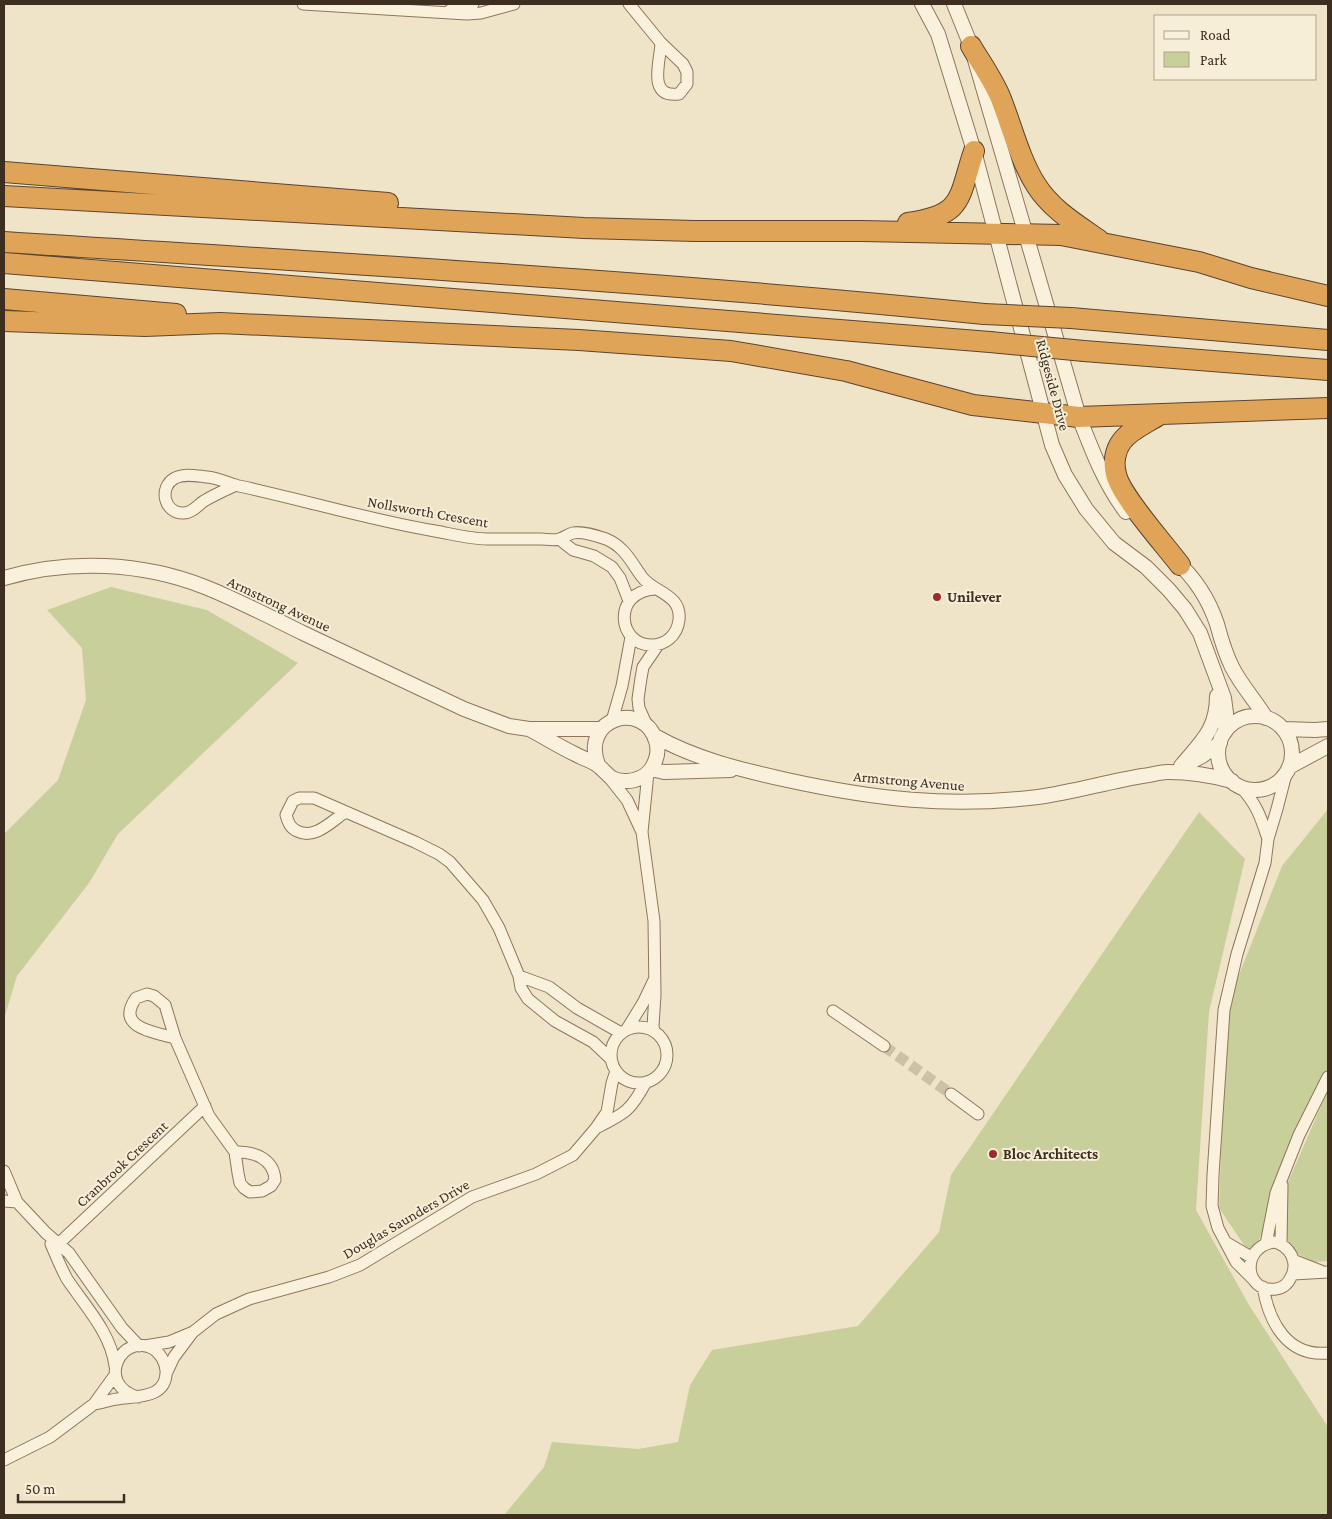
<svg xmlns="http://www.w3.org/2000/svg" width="1332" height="1519" viewBox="0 0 1332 1519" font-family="'Crimson Pro',serif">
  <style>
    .green { fill: #c9cf9b }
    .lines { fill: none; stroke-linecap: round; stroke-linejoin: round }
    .minor-tunnel { stroke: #ccc0a6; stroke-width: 11; stroke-dasharray: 11 5.5; stroke-linecap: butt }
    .minor-casing { stroke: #8d765c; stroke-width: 13 }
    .tertiary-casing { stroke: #8d765c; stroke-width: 16 }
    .motorway-casing { stroke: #5b4430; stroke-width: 22 }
    .minor { stroke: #faf1dc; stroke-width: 11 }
    .tertiary { stroke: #faf1dc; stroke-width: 14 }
    .motorway { stroke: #e0a458; stroke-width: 20 }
    .motorway-bridge-casing { stroke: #5b4430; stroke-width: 22; stroke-linecap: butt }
    .motorway-bridge { stroke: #e0a458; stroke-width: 20 }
    .poi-dot { fill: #9e2a2b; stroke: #f7eed8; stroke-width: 2 }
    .labels { text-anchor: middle; stroke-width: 4; stroke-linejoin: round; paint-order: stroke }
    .street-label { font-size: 15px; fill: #3d2e20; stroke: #f7eed8 }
    .poi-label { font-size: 15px; font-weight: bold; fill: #3d2e20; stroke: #f7eed8; text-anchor: start }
  </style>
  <rect width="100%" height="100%" fill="#f0e4c8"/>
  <path class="green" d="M111 587 207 610 298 663 118 834 89 883 17 976 4 1019V834L58 780 86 700 82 648 47 610Z
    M1328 809V1073L1252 1257 1219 1208 1226 1008 1282 866Z
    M1199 812 1245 859 1209 1012 1196 1210 1249 1305 1328 1427V1515H504L544 1467 552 1442 638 1449 678 1442 690 1385 712 1350 858 1326 939 1232 951 1175Z
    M1328 1090V1261L1314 1262 1294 1252 1285 1236V1189Z"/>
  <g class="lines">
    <path class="minor-tunnel" d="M884 1046 951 1094"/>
    <defs>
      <path id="minor" d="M303 4 467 14 481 13 514 4
        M629 4 661 43 683 64 687 72V84L679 94C647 98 660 63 661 43
        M450 10 473 4
        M236 485C225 490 214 495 204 501 198 505 192 513 184 513 164 514 158 487 175 478 185 473 197 476 207 477 218 478 228 483 239 486 305 500 369 520 435 531 452 534 470 539 487 539 505 539 523 539 541 539 546 539 554 541 559 539 564 538 568 534 573 533 583 531 597 536 606 539 625 547 631 562 642 577 654 593 682 594 679 620 678 628 675 634 669 639 664 643 658 645 652 645 618 646 611 592 655 589
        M559 539 573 550 594 556 612 567 620 578 629 601
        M612 721 622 686 631 637
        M647 726 639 708 638 699 641 678 643 667 658 645
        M648 773 642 832 654 921 655 995 653 1026 654 1031
        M608 776 627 800 641 830
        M1240 786C1257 805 1260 815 1268 839
        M344 813C331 822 314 840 297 831 290 828 288 822 286 815L293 801 299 798H314L415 842 439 854 450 862 483 900 499 928 519 976 521 988 528 999 555 1021 593 1042 611 1059
        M519 976 549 987 577 1008 621 1033
        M833 1011 884 1046
        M611 1055a28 28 0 1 1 56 0a28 28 0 1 1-56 0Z
        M627 1029 643 1003 654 980
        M175 1038C154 1032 115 1028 136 998L147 994 154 996 165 1005 175 1038 209 1116 235 1152 238 1173 240 1183 244 1188 250 1192 262 1191 271 1186 275 1180C274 1159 254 1151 235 1152
        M951 1094 978 1114
        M598 1127C626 1113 631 1110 646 1082
        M4 1171 17 1202 46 1233 69 1253 122 1328 139 1346
        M4 1201 17 1202
        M1274 1242C1290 1246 1299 1262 1291 1277 1288 1284 1283 1288 1276 1289 1244 1293 1240 1247 1274 1242Z
        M1227 1243 1251 1257
        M51 1244C56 1256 61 1268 67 1279 85 1306 111 1333 115 1366
        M1266 1244 1276 1193 1299 1135 1328 1077
        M1281 1244 1282 1185
        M53 1249 205 1106
        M1293 1260 1321 1271
        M1293 1274 1328 1272
        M1254 1280 1236 1262 1218 1228 1212 1206 1213 1175 1224 1010 1237 954 1265 863 1268 839 1277 809 1286 774
        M1263 1287C1269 1322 1287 1357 1328 1353
        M145 1346 169 1342 193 1332 216 1314 249 1299 329 1277 360 1265 472 1197 536 1174 573 1155 596 1128 607 1112 612 1083 616 1071
        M166 1374 174 1357 192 1333
        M94 1404C102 1403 109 1400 117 1399 136 1396 168 1399 166 1370 165 1362 161 1355 155 1350 122 1329 94 1385 138 1397
        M4 1460 50 1437 94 1404 115 1375"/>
      <path id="tertiary" d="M922 4 938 34 974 151 1052 445 1065 475 1086 509 1114 543 1146 567 1169 590 1185 609 1200 633 1224 698 1226 713 1225 732
        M954 4 971 46 1079 417C1092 450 1104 483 1126 512
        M1175 560C1194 577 1209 600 1217 624 1221 639 1225 653 1232 667 1241 685 1255 700 1266 718
        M4 578C69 559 142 562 205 587 240 601 272 618 305 634 358 659 411 684 464 709L509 726 529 729H601
        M1218 753a37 37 0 1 1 74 0a37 37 0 1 1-74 0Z
        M1283 729 1315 730 1328 729
        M531 730C546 738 560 747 575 754 582 758 589 760 596 764 607 771 607 780 624 781 635 782 648 776 653 766 657 758 659 749 656 741 644 700 580 717 598 765
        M655 736C695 759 742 770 787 780 874 799 949 808 1038 797 1073 792 1107 782 1142 776 1151 775 1160 772 1168 772 1190 772 1210 775 1232 781
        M1187 764 1202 756 1220 743
        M1181 766C1201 742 1217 730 1217 696
        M1289 767 1328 746
        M651 769 664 772 731 770"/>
      <path id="motorway" d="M971 46C981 63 994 81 1001 99 1012 127 1020 160 1036 185 1051 209 1076 224 1099 240
        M4 172 388 203
        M4 196 584 228 695 231H862L1061 235 1199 262 1251 278 1328 296
        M908 223C965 215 958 198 974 151
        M4 242C331 263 658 281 984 314
        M4 263 990 342
        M4 299 176 314
        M1071 318 1328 340
        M4 321 145 326 220 323 579 340 731 351 846 371 973 405 1079 417 1328 408
        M1084 351 1328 370
        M1159 415C1147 423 1130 430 1122 441 1115 450 1113 463 1116 474 1120 495 1165 545 1180 565"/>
    </defs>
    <use href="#minor" class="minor-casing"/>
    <use href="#tertiary" class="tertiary-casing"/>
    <use href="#motorway" class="motorway-casing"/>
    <use href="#minor" class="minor"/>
    <use href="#tertiary" class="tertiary"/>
    <use href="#motorway" class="motorway"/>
    <defs>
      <path id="motorway-bridge" d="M984 314 1071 318
        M990 342 1084 351"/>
    </defs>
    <use href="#motorway-bridge" class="motorway-bridge-casing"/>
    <use href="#motorway-bridge" class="motorway-bridge"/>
  </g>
  <g class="poi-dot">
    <circle cx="937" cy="597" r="5"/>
    <circle cx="993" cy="1154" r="5"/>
  </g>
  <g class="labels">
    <g class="street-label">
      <text transform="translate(1053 385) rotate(75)" y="5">Ridgeside Drive</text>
      <text transform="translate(428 512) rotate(10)" y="5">Nollsworth Crescent</text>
      <text transform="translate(279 604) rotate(25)" y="5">Armstrong Avenue</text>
      <text transform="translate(909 781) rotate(5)" y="5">Armstrong Avenue</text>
      <text transform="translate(122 1164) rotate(-43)" y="5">Cranbrook Crescent</text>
      <text transform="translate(406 1219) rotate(-30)" y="5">Douglas Saunders Drive</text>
    </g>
    <g class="poi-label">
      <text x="947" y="602">Unilever</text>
      <text x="1003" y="1159">Bloc Architects</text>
    </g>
  </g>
  <rect width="1332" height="1519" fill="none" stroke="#3d2e20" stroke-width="10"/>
  <rect x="1154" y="15" width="162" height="65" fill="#f7eed8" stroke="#ada18e"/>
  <rect x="1164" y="31" width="25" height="8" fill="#faf1dc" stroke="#ada18e"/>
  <text x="1200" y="40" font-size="15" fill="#3d2e20">Road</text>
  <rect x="1164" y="52" width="25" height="15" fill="#c9cf9b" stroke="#ada18e"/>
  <text x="1200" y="65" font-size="15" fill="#3d2e20">Park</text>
  <path d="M18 1494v8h106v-8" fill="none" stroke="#3d2e20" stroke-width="2.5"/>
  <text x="25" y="1494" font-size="15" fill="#3d2e20" stroke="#f7eed8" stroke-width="4" paint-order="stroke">50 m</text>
</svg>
